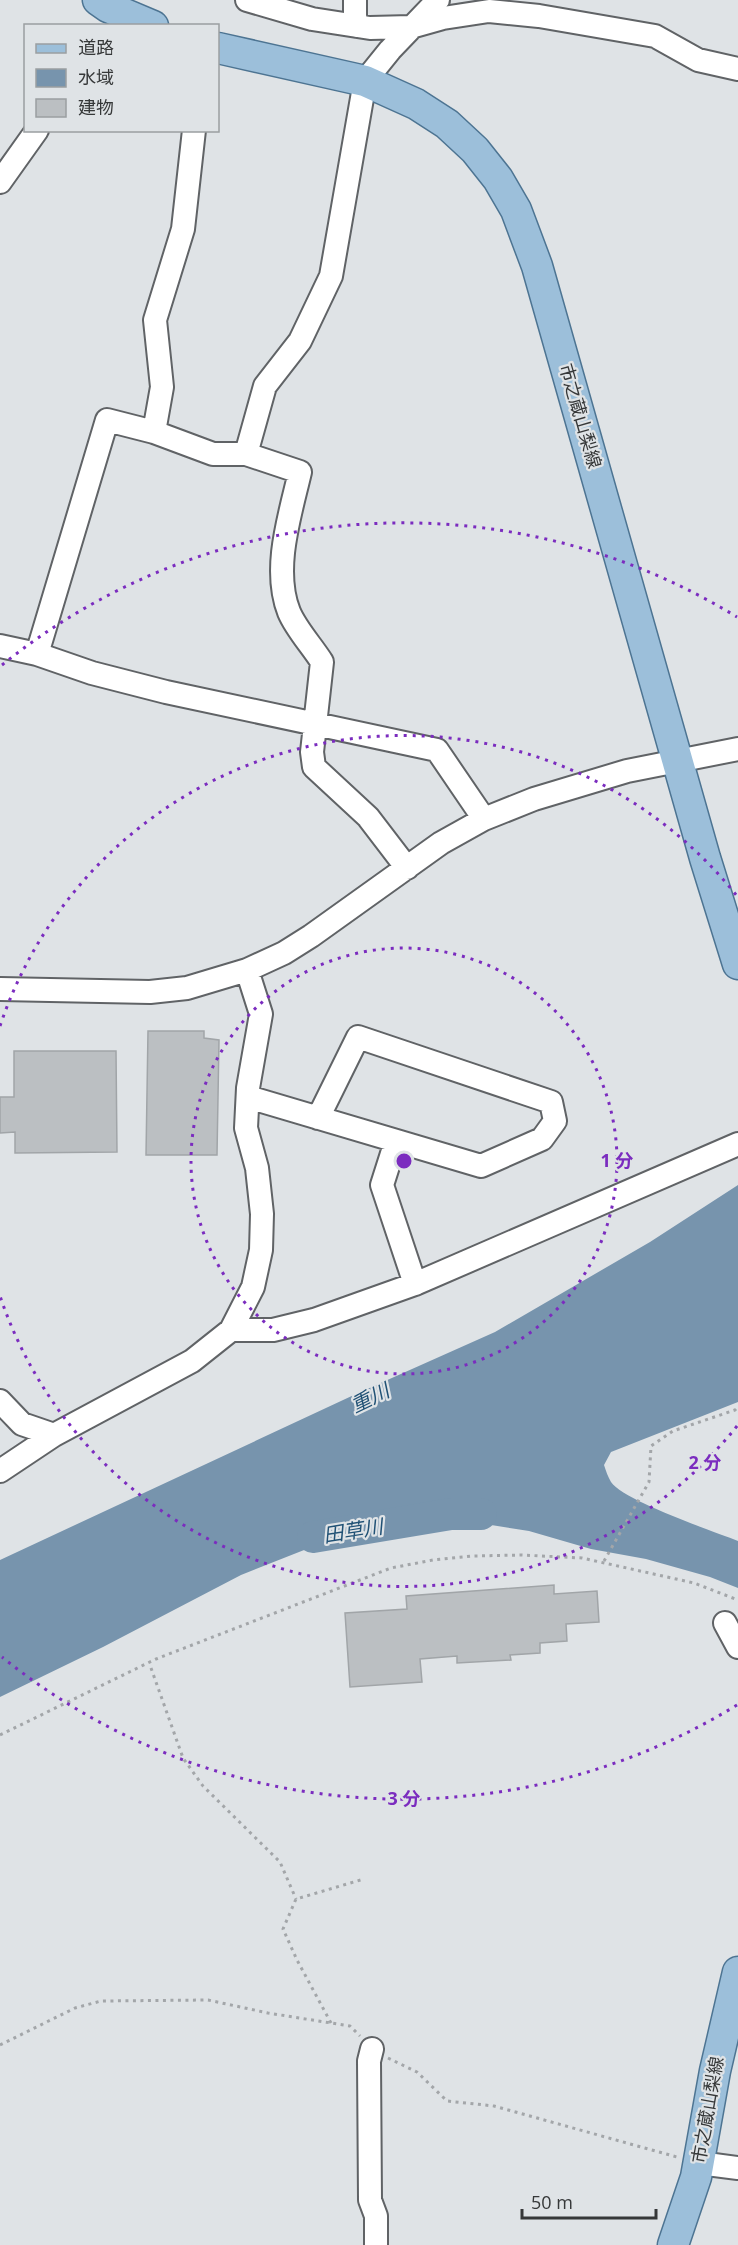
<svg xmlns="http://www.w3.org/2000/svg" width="738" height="2245" viewBox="0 0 738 2245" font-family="'Open Sans','Noto Sans JP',sans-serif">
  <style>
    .water { fill: #7794ad }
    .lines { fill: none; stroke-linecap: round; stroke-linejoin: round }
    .river { stroke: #7794ad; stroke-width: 32 }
    .building { fill: #bbbfc2; stroke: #a1a5a8; stroke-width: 1.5 }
    .minor-casing { stroke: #606366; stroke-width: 26 }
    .major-casing { stroke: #4d7492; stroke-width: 33 }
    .path { stroke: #a3a6a9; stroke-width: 3; stroke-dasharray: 3 4.5; stroke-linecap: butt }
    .minor { stroke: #fff; stroke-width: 22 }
    .major { stroke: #9cbfda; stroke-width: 30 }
    .ring { fill: none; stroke: #7b2cbf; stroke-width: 3; stroke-dasharray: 3 6 }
    .labels { text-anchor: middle; stroke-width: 4.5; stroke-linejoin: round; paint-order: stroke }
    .street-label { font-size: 18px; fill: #363839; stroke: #dfe3e6 }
    .water-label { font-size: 20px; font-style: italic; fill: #205175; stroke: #dfe3e6 }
    .centre { fill: #7b2cbf; stroke: #dfe3e6; stroke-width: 3 }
    .ring-label { font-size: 18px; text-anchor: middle; font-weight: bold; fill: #7b2cbf; stroke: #dfe3e6; stroke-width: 4.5; stroke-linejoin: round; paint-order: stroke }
  </style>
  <rect width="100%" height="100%" fill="#dfe3e6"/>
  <path class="water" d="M738 1185V1402L611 1452 604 1465C606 1471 608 1477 611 1482 624 1501 713 1531 738 1541V1588L710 1577 646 1559 591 1549 529 1531 403 1511 241 1575 103 1647 0 1697V1560L356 1394 495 1332 650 1242Z"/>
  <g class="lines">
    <path class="river" d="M313 1537 451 1514H481"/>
  </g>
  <path class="building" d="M148 1031H204V1038L219 1040 217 1155H146Z
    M14 1051H116L117 1152 15 1153V1132L0 1133V1097H14Z
    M554 1585V1594L597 1591 599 1622 566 1624 567 1641 540 1643V1653L510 1655 511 1660 457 1663V1656L420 1659 422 1682 350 1687 345 1613 407 1609 406 1596Z"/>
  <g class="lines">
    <defs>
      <path id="minor" d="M247 0 312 19 370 28 411 27 443 18 489 11 539 16 655 36 698 60 738 69
        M355 0V16L357 26
        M0 182 37 130
        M154 432 213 454H246
        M0 646 37 654 92 673 166 692 437 750 484 819
        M37 654 107 420 154 432 162 387 155 320 183 229 194 130
        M407 868 368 817 314 767 312 752 322 662C312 646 296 629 289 612 272 569 290 515 300 472L246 454 265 386 300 341 331 276 365 81 390 50 438 0
        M0 989 150 992 187 988 247 970 284 953 311 936 441 843 484 819 534 799 627 771 738 749
        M248 1097 481 1166 542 1139 555 1121 551 1102 358 1037 318 1118
        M396 1141 382 1185 415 1284
        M231 1330H273L314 1320 415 1284 738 1144
        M0 1401 22 1424 54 1435 192 1361 231 1330 253 1287 261 1250 262 1214 257 1168 246 1128 248 1088 261 1014 247 970
        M0 1471 54 1435
        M725 1623 738 1647
        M372 2049 369 2061 370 2200 376 2216V2245
        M699 2163 738 2168"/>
      <path id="major" d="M98 0 108 7 153 26
        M218 48 365 81 416 104 447 124 475 150 498 179 516 210 537 266 705 858 738 964
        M673 2245 696 2177 715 2071 738 1972"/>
    </defs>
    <use href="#minor" class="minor-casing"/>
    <use href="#major" class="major-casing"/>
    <path class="path" d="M604 1561 649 1482 651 1446 673 1431 735 1410 738 1407
      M151 1668 183 1758 203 1786 280 1862 296 1899
      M0 1735 156 1659 391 1568 433 1560 472 1556 522 1555 582 1558 694 1583 738 1600
      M331 2023 297 1960 283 1929 296 1899 364 1879
      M0 2045 75 2008 101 2001 208 2000 268 2013 350 2026 360 2036
      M388 2058 417 2072 447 2101 494 2106 677 2157"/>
    <use href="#minor" class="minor"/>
    <use href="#major" class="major"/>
  </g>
  <g class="ring">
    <circle cx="404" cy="1161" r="213"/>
    <path d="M737 1426A426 426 0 0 1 0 1296M0 1026A426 426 0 0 1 737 896"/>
    <path d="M737 1705A638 638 0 0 1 2 1657M2 665A638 638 0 0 1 737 617"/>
  </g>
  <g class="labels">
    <g class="street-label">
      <text transform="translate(580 416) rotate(74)" y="6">市之蔵山梨線</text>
      <text transform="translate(708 2110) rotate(-80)" y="6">市之蔵山梨線</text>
    </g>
    <g class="water-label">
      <text transform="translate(370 1398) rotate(-26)" y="7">重川</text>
      <text transform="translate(353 1531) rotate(-9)" y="7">田草川</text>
    </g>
  </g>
  <circle cx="404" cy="1161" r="9" class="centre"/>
  <g class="ring-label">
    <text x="617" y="1167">1 分</text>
    <text x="705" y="1469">2 分</text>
    <text x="404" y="1805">3 分</text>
  </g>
  <rect x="24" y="24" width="195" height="108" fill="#dfe3e6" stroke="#9b9fa1" stroke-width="1.5"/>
  <rect x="36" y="44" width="30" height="9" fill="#9cbfda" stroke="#9b9fa1" stroke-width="1.5"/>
  <text x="78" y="54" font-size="18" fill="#363839">道路</text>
  <rect x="36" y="69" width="30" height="18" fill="#7794ad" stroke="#9b9fa1" stroke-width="1.5"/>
  <text x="78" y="84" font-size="18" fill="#363839">水域</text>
  <rect x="36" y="99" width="30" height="18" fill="#bbbfc2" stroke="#9b9fa1" stroke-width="1.5"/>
  <text x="78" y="114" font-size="18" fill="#363839">建物</text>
  <path d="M522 2209v9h134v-9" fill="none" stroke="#363839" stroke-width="3"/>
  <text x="531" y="2209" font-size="18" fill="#363839" stroke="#dfe3e6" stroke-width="4.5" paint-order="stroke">50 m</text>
</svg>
